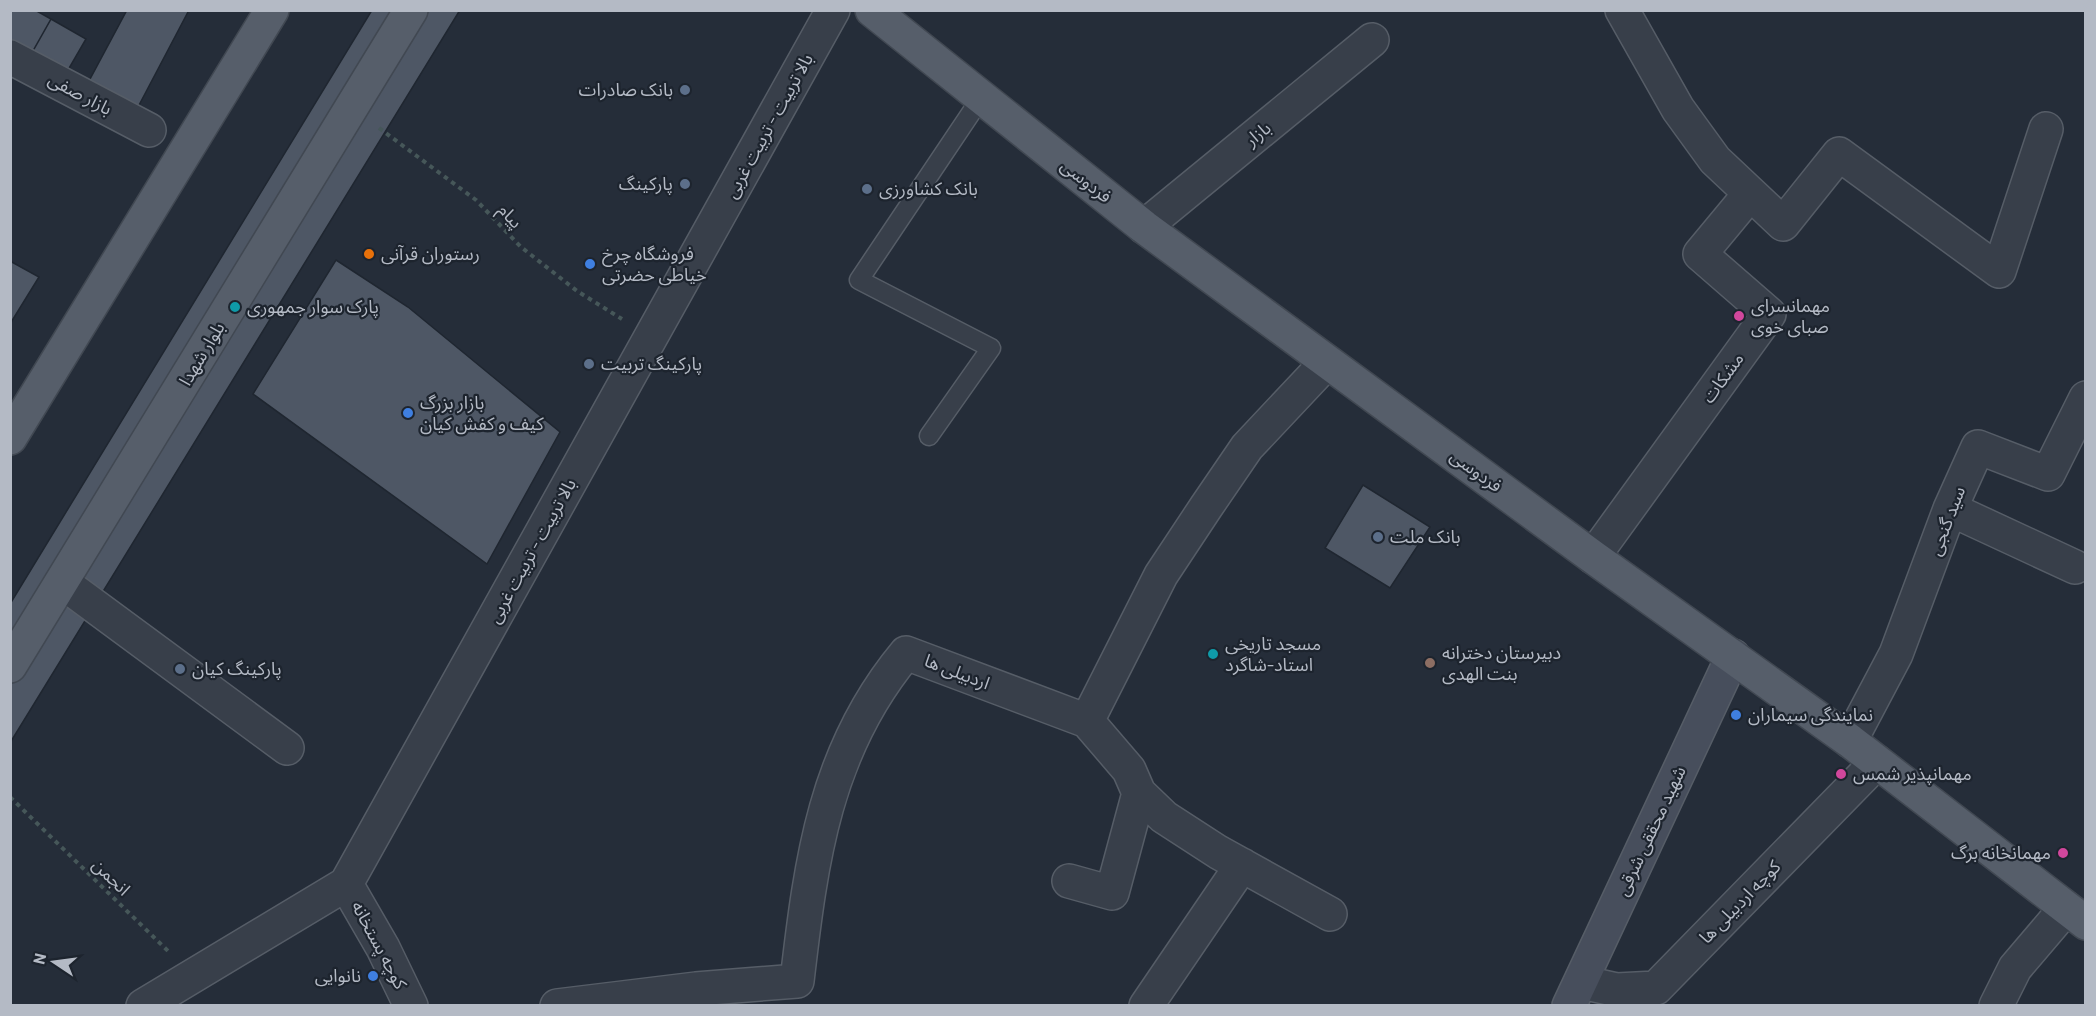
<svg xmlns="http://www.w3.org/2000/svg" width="2096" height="1016" viewBox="0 0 2096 1016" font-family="Barlow,'Noto Sans Arabic',sans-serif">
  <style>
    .building { fill: #4e5765; stroke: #1f2630; stroke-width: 1.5 }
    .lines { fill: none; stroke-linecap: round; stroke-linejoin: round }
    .lane-casing { stroke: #565d67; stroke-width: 21 }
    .street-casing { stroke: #565d67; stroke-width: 36 }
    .secondary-casing { stroke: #565d67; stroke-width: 36 }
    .primary-casing { stroke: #414852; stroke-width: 36 }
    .path { stroke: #465759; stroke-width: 4; stroke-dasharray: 4.5 4.5; stroke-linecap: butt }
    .lane { stroke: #383f4a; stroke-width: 18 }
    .street { stroke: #383f4a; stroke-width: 33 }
    .secondary { stroke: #474e5c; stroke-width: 33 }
    .primary { stroke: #565e6a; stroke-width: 33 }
    .service-dot { fill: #5c6f8a; stroke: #1d242e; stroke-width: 2 }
    .food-dot { fill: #e8710a; stroke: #1d242e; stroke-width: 2 }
    .shop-dot { fill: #3f7fe0; stroke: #1d242e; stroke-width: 2 }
    .culture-dot { fill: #0f9aa8; stroke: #1d242e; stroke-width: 2 }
    .hotel-dot { fill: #d1479c; stroke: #1d242e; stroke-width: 2 }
    .education-dot { fill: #8d6e63; stroke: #1d242e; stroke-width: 2 }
    .labels { text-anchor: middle; stroke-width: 4.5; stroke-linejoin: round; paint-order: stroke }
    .poi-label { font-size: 18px; fill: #b4bac5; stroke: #1d242e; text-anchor: start }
    .street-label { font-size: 18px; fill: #b4bac5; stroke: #1d242e }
  </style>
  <rect width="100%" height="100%" fill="#252d39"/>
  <path class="building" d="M10 10H35L51 19 29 58 10 47Z
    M127 10H189L138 107 89 81Z
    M372 10H460L10 743V604Z
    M51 19 86 39 64 77 29 58Z
    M336 260 408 307 560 432 487 564 253 394Z
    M10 261 39 277 10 324Z
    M1363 485 1430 527 1390 588 1325 548Z"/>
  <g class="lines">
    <defs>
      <path id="lane" d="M929 436 991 348 859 280 981 98"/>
      <path id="street" d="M1622 10 1678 109 1715 160 1783 224 1839 154 1999 271 2046 129
        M10 57 149 130
        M1144 227 1372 40
        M1950 509 2075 567
        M1593 557 1769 314 1700 254 1749 195
        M62 582 287 748
        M1087 721 1161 575 1206 507 1247 447 1327 362
        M1850 741 1896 654 1950 509 1978 447 2048 474 2086 398
        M1069 881 1112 893 1139 793
        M346 884 383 948 411 1006
        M1581 982 1617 990 1656 988 1877 762
        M143 1006 346 884 833 10
        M557 1006 696 989 797 981C811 860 825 750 906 653L1087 721 1129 770 1139 793 1164 817 1218 852 1330 914
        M1146 1006 1242 865
        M1996 1006 2015 968 2066 908"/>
      <path id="secondary" d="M1569 1006 1733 656"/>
      <path id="primary" d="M872 10 1144 227 1593 557 1850 741 2086 923
        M10 438 272 10
        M10 666 411 10"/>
    </defs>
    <use href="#lane" class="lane-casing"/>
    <use href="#street" class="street-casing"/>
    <use href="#secondary" class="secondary-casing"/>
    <use href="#primary" class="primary-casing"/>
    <path class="path" d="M379 128 476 200 521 247 577 291 622 319
      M10 797 169 952"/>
    <use href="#lane" class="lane"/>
    <use href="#street" class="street"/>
    <use href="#secondary" class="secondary"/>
    <use href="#primary" class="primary"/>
  </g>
  <g class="service-dot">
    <circle cx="685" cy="90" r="6"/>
    <circle cx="685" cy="184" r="6"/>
    <circle cx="867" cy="189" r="6"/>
    <circle cx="589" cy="364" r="6"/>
    <circle cx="1378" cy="537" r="6"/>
    <circle cx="180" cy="669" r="6"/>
  </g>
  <circle class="food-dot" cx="369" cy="254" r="6"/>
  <g class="shop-dot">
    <circle cx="590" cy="264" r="6"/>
    <circle cx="408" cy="413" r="6"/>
    <circle cx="1736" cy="715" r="6"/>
    <circle cx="373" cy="976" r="6"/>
  </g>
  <g class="culture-dot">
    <circle cx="235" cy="307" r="6"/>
    <circle cx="1213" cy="654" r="6"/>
  </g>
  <g class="hotel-dot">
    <circle cx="1739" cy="316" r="6"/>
    <circle cx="1841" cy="774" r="6"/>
    <circle cx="2063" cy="853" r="6"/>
  </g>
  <circle class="education-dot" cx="1430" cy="663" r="6"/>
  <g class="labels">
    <g class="poi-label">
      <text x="673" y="96" text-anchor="end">بانک صادرات</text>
      <text x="673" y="190" text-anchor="end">پارکینگ</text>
      <text x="879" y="195">بانک کشاورزی</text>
      <text x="381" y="260">رستوران قرآنی</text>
      <text x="602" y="260">فروشگاه چرخ<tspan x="602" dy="21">خیاطی حضرتی</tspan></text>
      <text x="1751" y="312">مهمانسرای<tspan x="1751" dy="21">صبای خوی</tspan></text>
      <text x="247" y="313">پارک سوار جمهوری</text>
      <text x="601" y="370">پارکینگ تربیت</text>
      <text x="420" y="409">بازار بزرگ<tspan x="420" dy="21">کیف و کفش کیان</tspan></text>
      <text x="1390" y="543">بانک ملت</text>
      <text x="1225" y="650">مسجد تاریخی<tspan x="1225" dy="21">استاد-شاگرد</tspan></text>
      <text x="1442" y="659">دبیرستان دخترانه<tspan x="1442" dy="21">بنت الهدی</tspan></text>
      <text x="192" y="675">پارکینگ کیان</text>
      <text x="1748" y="721">نمایندگی سیماران</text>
      <text x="1853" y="780">مهمانپذیر شمس</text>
      <text x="2051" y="859" text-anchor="end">مهمانخانه برگ</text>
      <text x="361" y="982" text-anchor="end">نانوایی</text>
    </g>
    <g class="street-label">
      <text transform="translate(80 94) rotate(28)" y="6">بازار صفی</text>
      <text transform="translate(769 126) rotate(-61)" y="6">بالا تربیت - تربیت غربی</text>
      <text transform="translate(1258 134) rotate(-39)" y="6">بازار</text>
      <text transform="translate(1086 181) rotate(38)" y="6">فردوسی</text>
      <text transform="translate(510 216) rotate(46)" y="6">پیام</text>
      <text transform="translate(202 354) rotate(-59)" y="6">بلوار شهدا</text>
      <text transform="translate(1723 378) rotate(-54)" y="6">مشکات</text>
      <text transform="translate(1476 471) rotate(36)" y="6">فردوسی</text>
      <text transform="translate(1947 521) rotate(-69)" y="6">سید گنجی</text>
      <text transform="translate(532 551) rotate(-61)" y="6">بالا تربیت - تربیت غربی</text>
      <text transform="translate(957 672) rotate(21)" y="6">اردبیلی ها</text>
      <text transform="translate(1651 831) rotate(-65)" y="6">شهید محققی شرقی</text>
      <text transform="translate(111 877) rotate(44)" y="6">انجمن</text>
      <text transform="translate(1740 902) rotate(-46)" y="6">کوچه اردبیلی ها</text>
      <text transform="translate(379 945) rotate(62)" y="6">کوچه پستخانه</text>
    </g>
  </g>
  <rect width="2096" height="1016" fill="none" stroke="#b4bac5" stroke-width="24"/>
  <g transform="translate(54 962) rotate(283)" stroke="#1d242e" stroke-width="4.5" paint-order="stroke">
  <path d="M0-4.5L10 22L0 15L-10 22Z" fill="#b4bac5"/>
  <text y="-9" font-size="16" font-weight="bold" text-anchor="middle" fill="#b4bac5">N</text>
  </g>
</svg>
